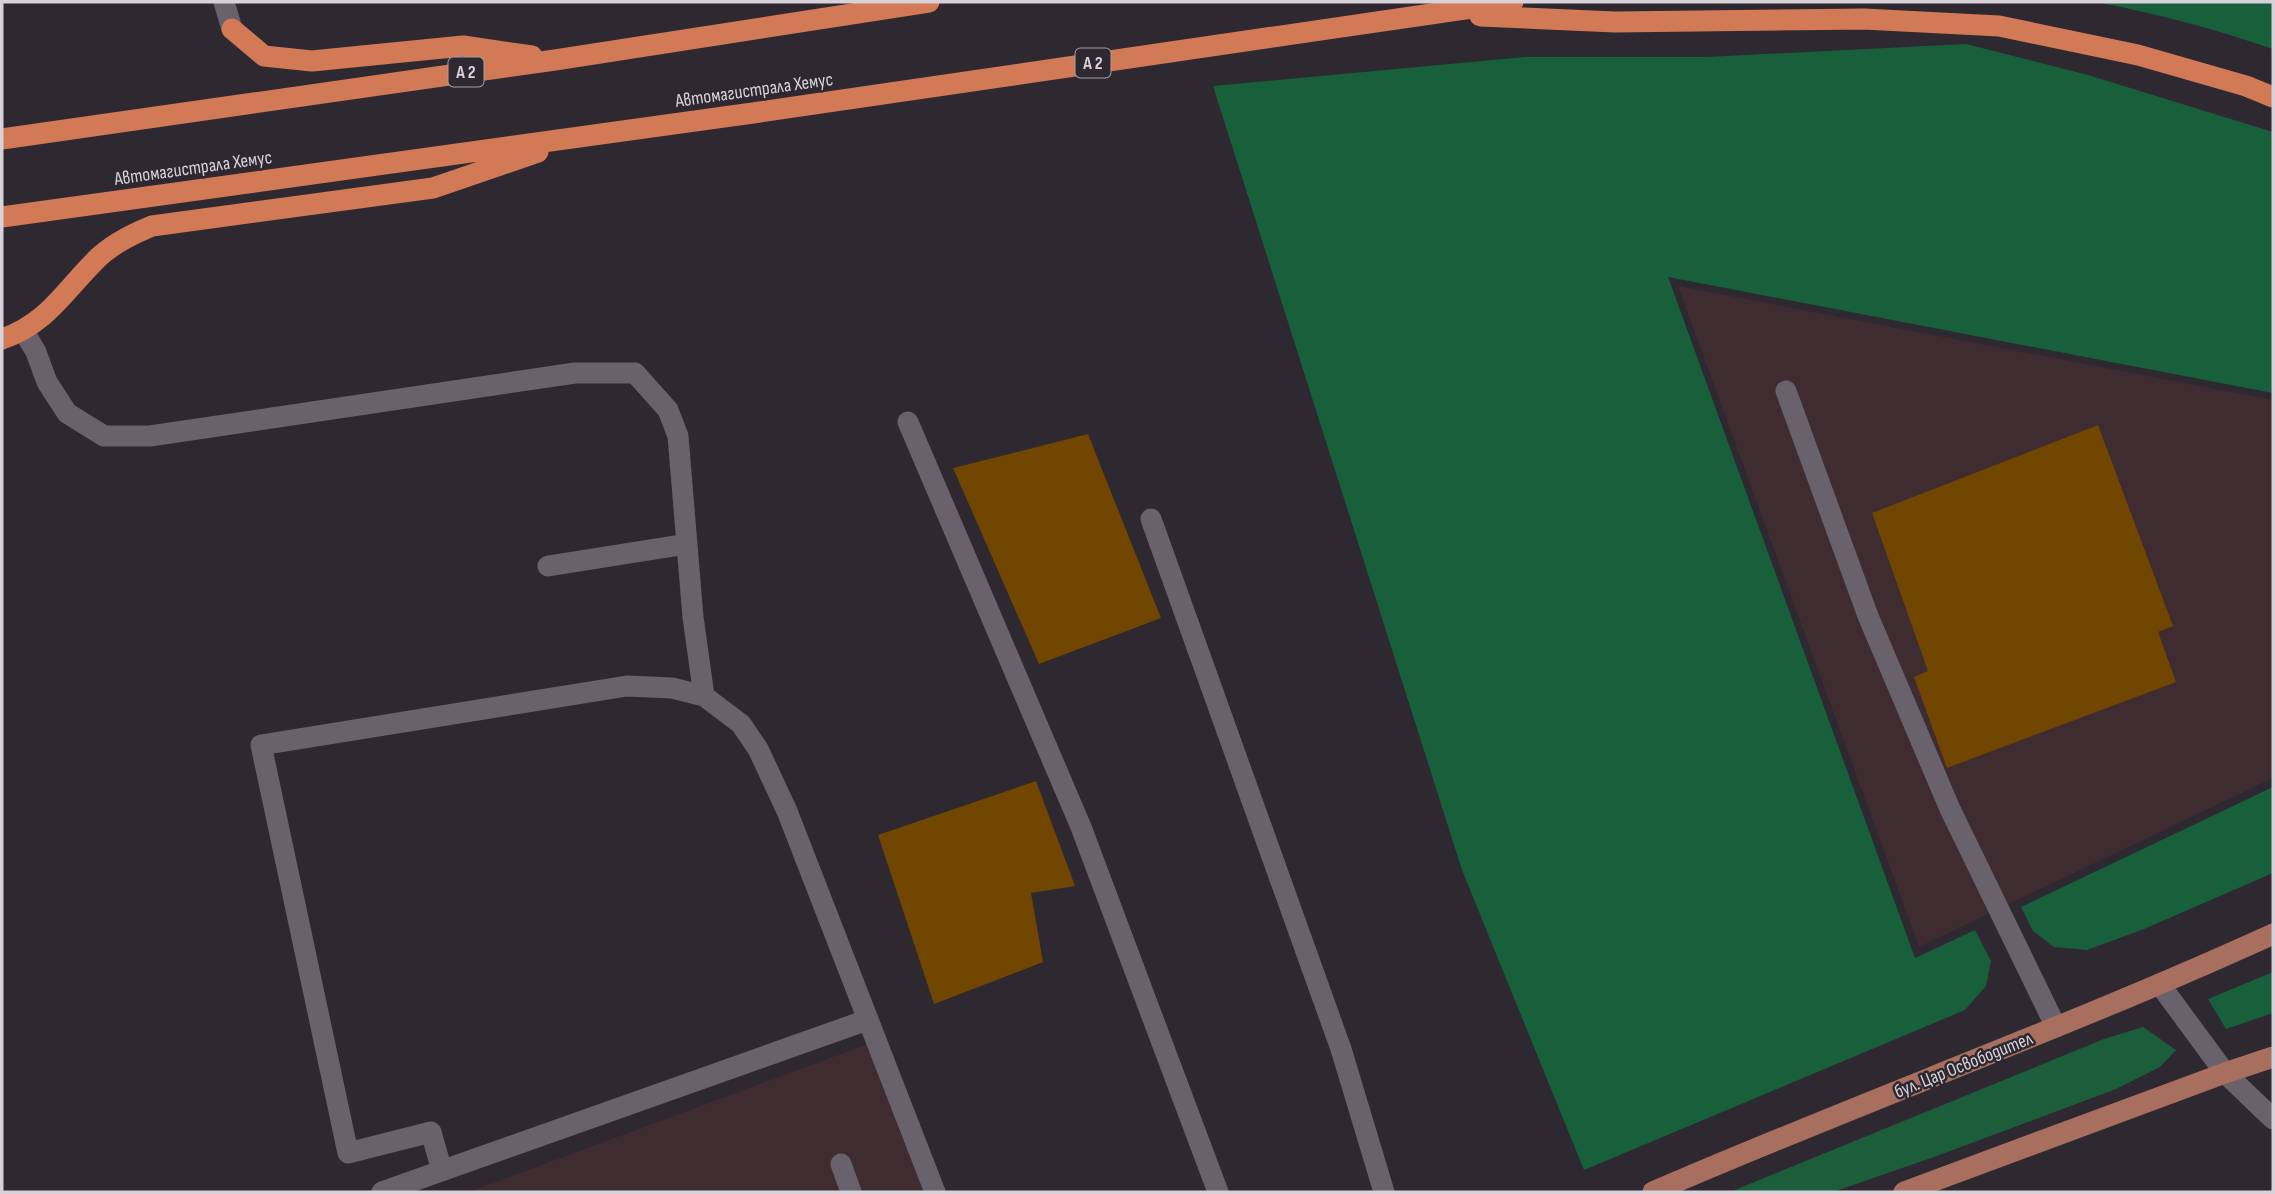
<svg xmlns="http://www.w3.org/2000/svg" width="2275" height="1194" viewBox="0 0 2275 1194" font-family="'Sofia Sans Condensed',sans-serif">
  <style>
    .commercial { fill: #3f2c31 }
    .green { fill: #1c5e3b }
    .forest { fill: #18603b }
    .building { fill: #704601 }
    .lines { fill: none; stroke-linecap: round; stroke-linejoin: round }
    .minor { stroke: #69616c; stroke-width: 21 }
    .major { stroke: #a86f5e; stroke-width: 21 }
    .highway { stroke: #d27955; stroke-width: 21 }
    .labels { text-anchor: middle; stroke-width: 5; stroke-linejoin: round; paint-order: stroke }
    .shield { fill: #2e2831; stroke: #a49fa6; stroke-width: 2 }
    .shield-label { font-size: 18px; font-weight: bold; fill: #d6d2d8 }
    .street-label { font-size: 19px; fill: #d6d2d8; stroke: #2e2831 }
  </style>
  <rect width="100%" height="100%" fill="#2e2831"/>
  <path class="commercial" d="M1678 286 2273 400V778L1919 947Z
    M884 1038 941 1192H469Z"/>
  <path class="green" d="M2143 1027 2176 1050 2160 1067 2116 1089 1934 1157 1833 1192H1730L2104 1039Z"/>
  <path class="forest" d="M2095 2H2273V49C2215 29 2156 13 2095 2Z
    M1966 44 2088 75 2273 132V393L1668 277 1915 958 1975 930 1991 961 1986 986 1965 1010 1584 1170 1462 870 1213 86 1525 57H1707Z
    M2273 787V873L2144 929 2087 950 2054 947 2033 931 2021 907Z
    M2273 972V1013L2226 1029 2208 999Z"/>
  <path class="building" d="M2098 425 2173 626 2158 632 2176 682 1947 768 1914 677 1928 671 1872 513Z
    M1088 434 1161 618 1039 664 953 468Z
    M1036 781 1075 886 1031 893 1043 962 934 1004 878 835Z"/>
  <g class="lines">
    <path class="minor" d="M224 2 232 29
      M23 330 36 352 47 382 67 413 104 436H150L575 373H635L668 410 678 436 693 617 704 696
      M1786 391 1868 616 1950 809 2056 1027
      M908 422 1081 827 1218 1192
      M1151 519 1341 1049 1384 1192
      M548 566 687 544
      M2161 986 2225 1073 2273 1119
      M841 1164 851 1192
      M442 1171 431 1132 348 1153 261 745 627 686 672 688 704 696 741 724 758 749 787 811 935 1192
      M382 1192 867 1020"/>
    <path class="major" d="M1653 1192C1858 1103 2069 1027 2273 934
      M1904 1192 2225 1073 2273 1057"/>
    <path class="highway" d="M1480 16 1615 22 1864 19 1999 26 2138 55 2246 86 2273 97
      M232 29 264 56 312 61 463 46 532 56
      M2 139 555 60 929 2
      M2 217 760 112 1513 2
      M2 339C49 323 66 288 100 256 116 242 133 234 152 226L433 188 538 152"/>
  </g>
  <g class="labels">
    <g class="shield">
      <rect x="1075.5" y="48.5" width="35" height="29" rx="5"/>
      <rect x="448.5" y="57.5" width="35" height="29" rx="5"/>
    </g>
    <g class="shield-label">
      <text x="1093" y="69">A 2</text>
      <text x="466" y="78">A 2</text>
    </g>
    <g class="street-label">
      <text transform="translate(754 89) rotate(-8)" y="7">Автомагистрала Хемус</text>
      <text transform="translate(193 167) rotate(-8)" y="7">Автомагистрала Хемус</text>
      <text transform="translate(1963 1064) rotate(-22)" y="7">бул. Цар Освободител</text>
    </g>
  </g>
  <rect width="2275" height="1194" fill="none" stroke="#d6d2d8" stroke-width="7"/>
</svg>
